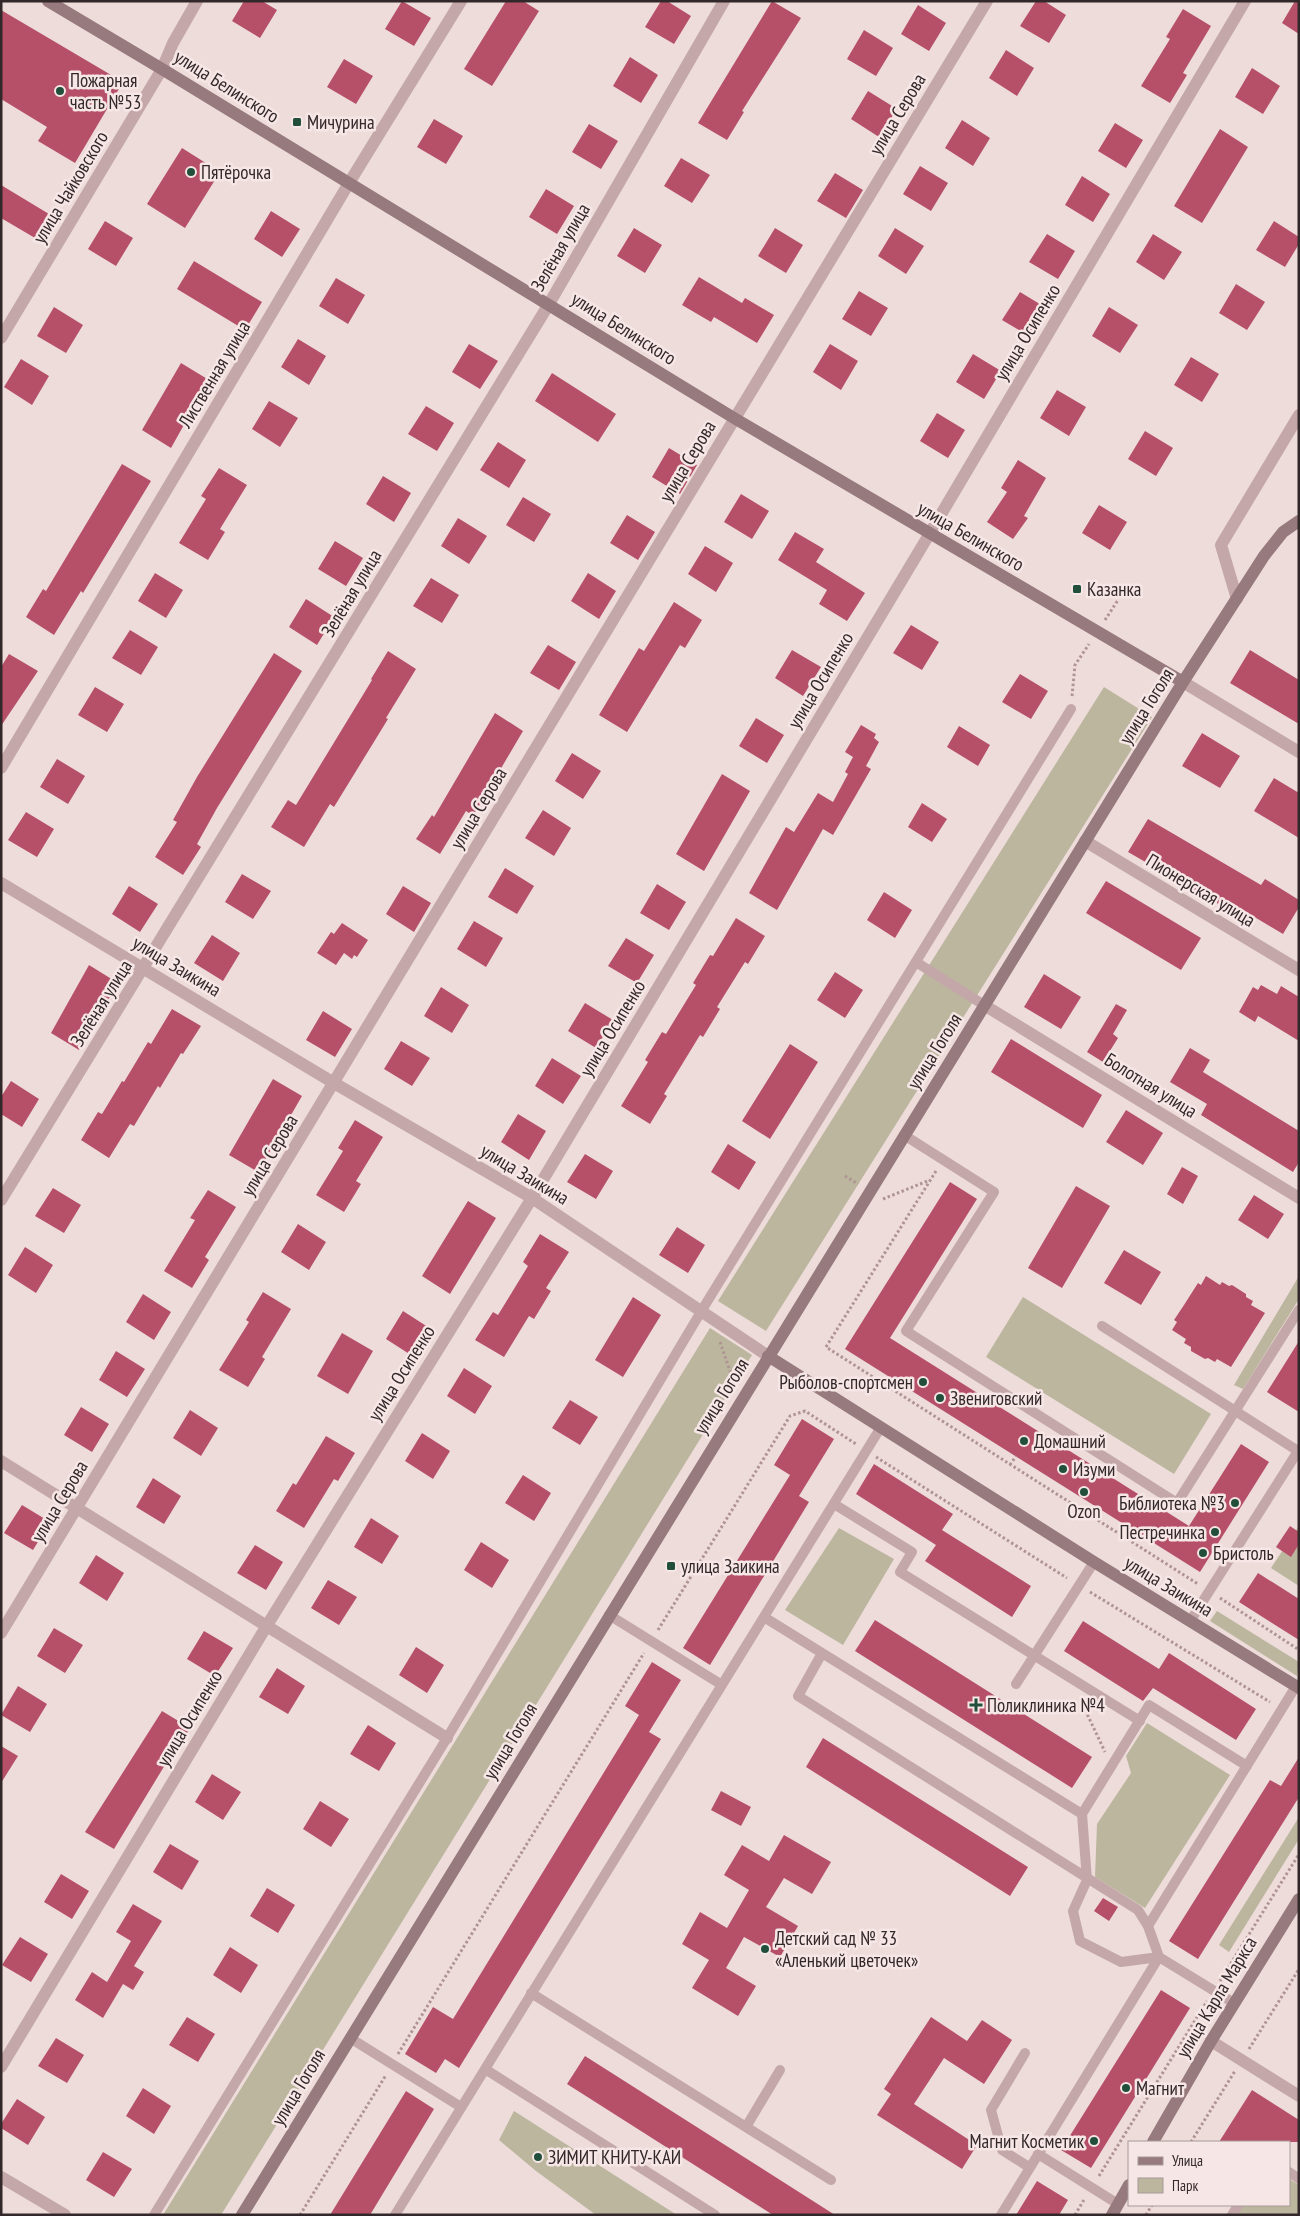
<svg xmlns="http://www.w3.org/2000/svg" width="1300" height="2216" viewBox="0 0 1300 2216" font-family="'PT Sans Narrow',sans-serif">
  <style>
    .green { fill: #bbb69d }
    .building { fill: #b65068 }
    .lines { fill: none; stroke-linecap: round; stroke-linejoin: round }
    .path { stroke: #b09394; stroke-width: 3; stroke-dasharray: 2.5 2.5; stroke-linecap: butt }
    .lane { stroke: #c4a8a9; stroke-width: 10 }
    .street { stroke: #c4a8a9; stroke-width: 12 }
    .secondary { stroke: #977a7d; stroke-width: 12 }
    .poi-dot { fill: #224e3c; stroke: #f6e7e6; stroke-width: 2 }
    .labels { text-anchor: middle; stroke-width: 5; stroke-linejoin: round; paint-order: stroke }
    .poi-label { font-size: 19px; fill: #322729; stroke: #f6e7e6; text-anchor: start }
    .street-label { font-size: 19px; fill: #322729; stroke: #f6e7e6 }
  </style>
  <rect width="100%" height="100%" fill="#eedcdb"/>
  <path class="green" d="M1104 687 1152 717 766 1331 718 1301Z
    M1299 1276V1299L1243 1389 1234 1385Z
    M1023 1297 1211 1414 1174 1474 986 1357Z
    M710 1328 752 1355 221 2215H163Z
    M1299 1526V1586L1271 1568Z
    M839 1528 894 1559 843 1645 785 1610Z
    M1217 1611 1299 1662 1297 1676 1210 1621Z
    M1147 1723 1230 1775 1145 1908 1095 1877 1097 1824 1131 1773 1126 1756Z
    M1299 1817V1839L1229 1952 1219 1945Z
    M514 2111 677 2215H596L536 2171 499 2140Z
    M1289 2179 1299 2185V2215H1237L1243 2205H1289Z"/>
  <path class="building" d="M244 1H262L277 10 260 38 232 21Z
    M402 1 431 18 414 46 385 29Z
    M506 1H523L539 11 492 86 464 69Z
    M661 1H667L691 16 674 44 645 27Z
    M772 1 801 18 742 111 744 112 727 140 698 123Z
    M1036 1H1044L1066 15 1049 43 1020 26Z
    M1295 1H1299V34L1282 23Z
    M918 5 946 23 929 51 901 34Z
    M1183 9 1211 26 1183 73 1187 75 1170 103 1141 86 1170 39 1166 37Z
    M1 10 123 82 75 163 38 141 47 127 1 99Z
    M864 30 893 48 876 76 847 59Z
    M1006 50 1034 68 1017 96 989 78Z
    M630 57 658 75 641 103 613 86Z
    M344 59 373 76 356 104 327 87Z
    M1252 68 1280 86 1263 114 1235 97Z
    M868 91 897 109 879 137 851 119Z
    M434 119 463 136 446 164 417 147Z
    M962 120 990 138 973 166 945 148Z
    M1115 123 1143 140 1126 168 1098 151Z
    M589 124 618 141 601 169 572 152Z
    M1220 129 1248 147 1202 223 1174 206Z
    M182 148 220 172 185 228 147 204Z
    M681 158 710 175 692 203 664 186Z
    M920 166 948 183 931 211 903 194Z
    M835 173 863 190 846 218 817 201Z
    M1082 176 1110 194 1093 222 1065 205Z
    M1 185 49 214 35 238 1 218Z
    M546 189 574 206 557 234 529 217Z
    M271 211 300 229 282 257 254 239Z
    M105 221 133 238 116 266 88 249Z
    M1274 221 1299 237V244L1285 267 1256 250Z
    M634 228 662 245 645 273 617 256Z
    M775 228 803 245 786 273 758 256Z
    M895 228 924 246 906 274 878 256Z
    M1047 234 1075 251 1058 279 1029 262Z
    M1153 234 1182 252 1164 280 1136 262Z
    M194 261 262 302 245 330 177 289Z
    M699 277 742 303 745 298 774 315 757 343 714 317 711 322 682 305Z
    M336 278 365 295 348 324 319 306Z
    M1236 284 1265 302 1247 330 1219 313Z
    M859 291 888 308 871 336 842 319Z
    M1020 292 1048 309 1031 337 1002 320Z
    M54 307 83 325 66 353 37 336Z
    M1109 307 1138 325 1120 353 1092 336Z
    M298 339 326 356 309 385 281 367Z
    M469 344 498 361 480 389 452 372Z
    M830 344 858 361 841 390 813 372Z
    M973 354 1001 371 984 399 956 382Z
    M1191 357 1219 374 1202 402 1174 385Z
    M21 359 49 376 32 405 4 387Z
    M181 363 209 380 171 448 142 430Z
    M552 373 616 414 598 442 535 401Z
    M1057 390 1086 407 1069 436 1040 418Z
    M269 401 298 418 280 447 252 429Z
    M426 406 454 423 437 451 408 434Z
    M937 413 965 430 948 458 920 441Z
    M1145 431 1173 448 1156 476 1128 459Z
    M498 442 526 460 509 488 480 470Z
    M669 448 697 465 680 494 652 477Z
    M1018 460 1046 478 1024 516 1028 518 1013 539 987 522 1007 492 1001 488Z
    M122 464 151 481 83 593 81 591 54 635 26 617 43 589 46 591Z
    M219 468 247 485 220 529 225 532 208 560 179 543 206 499 201 496Z
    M383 476 411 493 394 522 366 504Z
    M741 494 769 511 752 539 724 522Z
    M523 497 551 514 534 542 506 525Z
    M1099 505 1127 522 1110 550 1082 533Z
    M627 515 655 532 638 560 610 543Z
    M458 518 487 536 469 564 441 546Z
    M795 532 824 549 816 562 865 593 847 621 819 604 827 590 778 560Z
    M335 541 363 558 346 586 318 569Z
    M705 546 733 563 716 592 688 574Z
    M155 573 183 590 166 618 138 601Z
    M588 573 616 591 599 619 571 601Z
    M431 578 459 595 442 623 413 606Z
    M306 599 334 617 317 645 289 627Z
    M674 602 702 620 685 648 680 645 627 732 599 715 639 648 644 651Z
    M911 625 939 642 922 670 893 653Z
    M130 630 158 647 141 675 112 658Z
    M548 645 576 662 559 690 530 673Z
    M792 650 821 667 803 696 775 678Z
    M1250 650 1299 680V724L1230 683Z
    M388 651 416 669 386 718 388 719 334 807 330 804 304 847 271 827 288 800 296 805 372 680 371 679Z
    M274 653 302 671 217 808 197 844 201 847 183 875 155 857 177 822 173 820 197 777Z
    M9 654 38 671 1 726V667Z
    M1020 674 1048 691 1031 719 1002 702Z
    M95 687 124 704 107 732 78 715Z
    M495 713 523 731 473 816 466 811 440 854 416 839 432 815 434 817Z
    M756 718 784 735 767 763 739 746Z
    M861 725 876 734 874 738 879 742 866 766 871 769 833 835 823 829 777 910 749 893 786 827 794 832 818 793 833 802 848 774 845 772 853 757 845 752Z
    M959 726 990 745 978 766 947 747Z
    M1202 733 1240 756 1220 788 1182 766Z
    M572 753 601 771 583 799 555 781Z
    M57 759 85 776 68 804 40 787Z
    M722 774 750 791 704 871 676 854Z
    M1274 778 1299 793V838L1254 811Z
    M922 803 947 819 932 842 908 827Z
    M543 810 571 828 554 856 525 838Z
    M26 812 54 829 37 857 8 840Z
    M1148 819 1261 885 1265 879 1299 900V907L1283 934 1226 900 1222 906 1128 852Z
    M505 868 534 886 517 914 488 897Z
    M242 874 271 891 253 919 225 902Z
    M1106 881 1201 938 1181 970 1086 913Z
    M657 884 686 902 669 930 640 913Z
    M129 886 158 904 140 932 112 914Z
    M403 886 431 903 414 932 386 914Z
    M884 892 912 910 895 938 867 920Z
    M736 918 765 936 748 964 745 962 717 1007 720 1009 703 1037 700 1035 664 1094 667 1096 650 1124 621 1106 648 1062 645 1060 662 1032 666 1034 696 985 693 983 710 955 713 956Z
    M474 921 503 938 486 967 457 949Z
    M342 923 368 940 357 957 354 955 352 959 344 953 336 965 317 953 331 932 334 934Z
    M212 935 240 953 223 981 194 963Z
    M626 938 654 955 637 983 608 966Z
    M89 965 118 983 79 1050 51 1033Z
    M835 972 863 990 845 1018 817 1000Z
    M1044 974 1081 997 1061 1029 1024 1007Z
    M1261 985 1277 994 1281 986 1299 997V1041L1258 1016 1255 1022 1239 1012 1253 987 1258 990Z
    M441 987 469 1005 452 1033 424 1016Z
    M585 1003 613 1020 596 1048 568 1031Z
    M1116 1004 1127 1010 1113 1034 1118 1038 1103 1062 1087 1052Z
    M172 1009 201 1026 183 1054 181 1053 160 1088 158 1086 134 1126 130 1124 109 1158 81 1140 98 1112 102 1114 122 1081 124 1082 148 1042 151 1044Z
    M323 1011 352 1029 335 1057 306 1040Z
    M1011 1039 1102 1095 1083 1128 991 1072Z
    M401 1041 430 1058 412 1086 384 1069Z
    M790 1044 818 1062 770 1139 742 1121Z
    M1190 1048 1210 1060 1203 1072 1299 1131V1162L1293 1172 1201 1115 1207 1104 1170 1082Z
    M552 1058 581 1076 563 1104 535 1086Z
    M273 1079 302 1096 258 1172 229 1155Z
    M11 1081 39 1099 22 1127 1 1114V1097Z
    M1126 1110 1163 1133 1143 1165 1106 1142Z
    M518 1114 546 1131 529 1160 501 1142Z
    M355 1120 383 1137 356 1181 361 1184 344 1212 316 1195 343 1151 338 1148Z
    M728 1144 756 1162 739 1190 711 1172Z
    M585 1154 613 1171 596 1199 567 1182Z
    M1182 1167 1198 1176 1183 1204 1167 1194Z
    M950 1182 977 1199 890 1338 1189 1526 1241 1444 1269 1462 1200 1572 845 1349Z
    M1076 1186 1110 1206 1062 1288 1028 1268Z
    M53 1188 81 1205 64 1233 35 1216Z
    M208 1190 236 1207 205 1257 209 1260 192 1288 164 1271 195 1220 190 1218Z
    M1254 1195 1284 1214 1268 1239 1238 1220Z
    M468 1201 496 1218 450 1294 422 1276Z
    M298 1224 326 1242 309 1270 281 1252Z
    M677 1227 705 1245 688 1273 659 1255Z
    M540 1234 569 1252 546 1288 551 1291 534 1319 529 1316 504 1357 475 1340 493 1312 498 1315 528 1266 523 1262Z
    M25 1247 53 1265 36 1293 8 1275Z
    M1124 1250 1161 1272 1141 1305 1104 1283Z
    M1206 1276 1220 1285 1222 1282 1229 1286 1232 1285 1246 1294V1297L1253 1301 1251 1305 1265 1313 1231 1367 1217 1359 1215 1362 1208 1358 1205 1359 1191 1351V1347L1184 1343 1186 1339 1172 1330 1177 1322 1174 1320 1184 1305 1198 1283 1201 1285Z
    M263 1292 291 1309 262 1357 265 1359 248 1387 219 1370 249 1322 246 1320Z
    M143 1294 171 1312 154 1340 126 1322Z
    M633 1297 661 1315 623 1377 595 1360Z
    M403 1311 431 1329 414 1357 386 1339Z
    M342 1333 373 1351 348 1394 317 1376Z
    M1299 1341V1412L1267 1392Z
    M116 1351 145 1369 127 1397 99 1380Z
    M464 1368 492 1386 475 1414 447 1396Z
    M570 1400 598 1417 580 1445 552 1428Z
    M81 1407 109 1424 92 1452 64 1435Z
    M190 1410 218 1428 201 1456 173 1438Z
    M802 1419 834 1439 799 1496 809 1502 710 1665 683 1648 790 1475 774 1465Z
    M422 1433 450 1451 433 1479 405 1461Z
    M326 1436 355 1453 338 1481 334 1479 304 1528 276 1511 293 1483 296 1485Z
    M874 1464 953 1514 942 1530 1031 1586 1012 1617 925 1561 936 1545 856 1494Z
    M523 1475 551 1493 534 1521 505 1503Z
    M153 1478 181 1496 164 1524 136 1507Z
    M22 1505 50 1522 33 1550 4 1533Z
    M371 1518 399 1536 382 1564 354 1547Z
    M1290 1526 1299 1532V1544L1291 1557 1276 1547Z
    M481 1542 509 1560 492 1588 464 1570Z
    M255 1545 283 1562 266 1590 237 1573Z
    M96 1555 124 1573 107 1601 79 1583Z
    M1258 1573 1299 1599V1640L1239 1602Z
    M328 1580 357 1597 339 1625 311 1608Z
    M875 1620 1092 1757 1072 1788 855 1651Z
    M1083 1621 1159 1669 1169 1653 1256 1709 1236 1740 1153 1688 1143 1701 1064 1651Z
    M54 1628 83 1645 65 1673 37 1656Z
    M204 1631 233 1648 215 1676 187 1659Z
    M416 1647 444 1665 427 1693 399 1675Z
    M652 1662 681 1680 649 1732 661 1739 459 2068 445 2059 436 2073 405 2054 433 2007 453 2019 639 1715 625 1706Z
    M277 1668 305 1686 288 1714 259 1697Z
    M18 1686 47 1704 30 1732 1 1715Z
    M162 1711 190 1728 173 1756 171 1755 114 1849 85 1832Z
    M368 1725 396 1743 379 1771 350 1754Z
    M823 1738 1028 1867 1010 1896 806 1767Z
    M1 1746 18 1756 1 1783Z
    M1299 1757V1797L1198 1959 1169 1941 1270 1780 1281 1786Z
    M212 1774 241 1792 223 1820 195 1802Z
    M721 1791 751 1807 741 1826 711 1810Z
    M320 1801 349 1819 331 1847 303 1829Z
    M784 1835 831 1862 812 1894 784 1878 766 1907 798 1926 780 1957 744 1937 726 1968 756 1986 738 2016 692 1988 709 1960 682 1944 700 1912 727 1928 749 1890 724 1875 742 1845 769 1861Z
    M170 1844 199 1861 182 1890 153 1872Z
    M61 1874 89 1891 72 1919 44 1902Z
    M267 1888 295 1905 278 1933 250 1916Z
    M1103 1898 1118 1907 1109 1921 1094 1911Z
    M133 1904 162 1921 134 1966 144 1972 133 1990 123 1984 103 2018 75 2000 92 1972 107 1982 131 1941 116 1932Z
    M20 1937 48 1954 31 1982 2 1965Z
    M230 1947 258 1965 241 1993 213 1975Z
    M1161 1990 1190 2008 1091 2168 1061 2150Z
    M187 2017 215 2034 198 2062 169 2045Z
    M931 2017 967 2041 982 2020 1012 2040 984 2084 944 2058 914 2104 977 2145 962 2169 877 2115 891 2094 884 2089Z
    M56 2038 84 2055 67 2083 38 2066Z
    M585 2056 835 2215H773L567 2084Z
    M143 2088 171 2106 154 2134 126 2116Z
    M1252 2090 1299 2120V2142H1219Z
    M406 2091 434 2109 370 2215H330Z
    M17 2099 45 2117 28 2145 1 2128V2124Z
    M103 2152 132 2169 114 2197 86 2180Z
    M1037 2181 1068 2200 1059 2215H1016Z"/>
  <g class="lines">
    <path class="path" d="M1105 620 1118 600
      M1072 696 1075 665 1089 644
      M936 1171 826 1347 1198 1584
      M845 1176 858 1184
      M883 1199 930 1180
      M720 1342 731 1374
      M876 1457 1067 1578
      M1010 1465 1016 1456
      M1090 1592 1270 1702
      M1220 1598 1299 1650
      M658 1630 790 1416 805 1411 856 1444
      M1081 1701 1105 1752
      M1220 1981 1299 1854
      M1249 2049 1299 1969
      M398 2054 644 1653
      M1191 2142 1235 2071
      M1099 2176 1207 2001
      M300 2215 386 2075
      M1075 2215 1085 2198
      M1146 2215 1152 2205"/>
    <path class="lane" d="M916 962 984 1005
      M904 1135 994 1192 906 1331 1177 1503 1299 1310
      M1102 1326 1298 1451 1191 1620
      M834 1504 912 1552 900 1572 1140 1721
      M609 1615 722 1685
      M764 1617 1082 1814
      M821 1655 798 1696 1138 1910 1148 1926 1159 1957
      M1016 1684 1094 1562
      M1148 1926 1296 1686
      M531 1993 831 2180
      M1234 2003 1159 1957 1121 1962 1080 1941 1073 1911 1087 1880 1082 1814 1149 1705 1247 1766
      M350 2038 461 2107
      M1025 2053 991 2110 1002 2150 1029 2167
      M485 2069 715 2215
      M746 2127 780 2070
      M1038 2154 1118 2204
      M1289 2172 1299 2179
      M154 2215 447 1738 702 1310 1071 709
      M395 2215 881 1427
      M1001 2215 1159 1957
      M1232 2215 1238 2205"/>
    <path class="street" d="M1 338 162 69 173 43 197 1
      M1237 599 1221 545 1299 415
      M1183 682 1299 752
      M1 768 349 183 461 1
      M1085 841 1299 970
      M1 883 334 1083 532 1198 768 1356
      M984 1005 1299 1198
      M1 1200 549 304 724 1
      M1 1461 447 1738
      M1 1633 987 1
      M1211 2041 1299 2096
      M1 2067 266 1627 532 1198 930 533 1245 1
      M1 2177 65 2215"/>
    <path class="secondary" d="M48 1 162 69 734 418 1183 682
      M768 1356 1094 1562 1299 1688
      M1153 2142 1211 2041 1299 1899
      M242 2215 1183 682 1264 556 1283 532 1299 521
      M1112 2215 1129 2185"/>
  </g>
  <g class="poi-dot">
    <circle cx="60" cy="91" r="5"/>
    <rect x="292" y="117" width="10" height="10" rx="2.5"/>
    <circle cx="191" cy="172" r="5"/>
    <rect x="1072" y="584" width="10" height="10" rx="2.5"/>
    <circle cx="923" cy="1382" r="5"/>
    <circle cx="940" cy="1398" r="5"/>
    <circle cx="1024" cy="1441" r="5"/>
    <circle cx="1063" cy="1469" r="5"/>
    <circle cx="1084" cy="1492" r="5"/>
    <circle cx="1235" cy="1503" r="5"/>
    <circle cx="1215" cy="1532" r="5"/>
    <circle cx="1203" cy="1553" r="5"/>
    <rect x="666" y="1561" width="10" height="10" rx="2.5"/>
    <path d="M973.5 1697.5h5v5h5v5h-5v5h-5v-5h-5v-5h5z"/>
    <circle cx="765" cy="1949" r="5"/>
    <circle cx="1126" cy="2088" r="5"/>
    <circle cx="1094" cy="2141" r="5"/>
    <circle cx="538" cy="2157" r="5"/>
  </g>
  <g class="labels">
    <g class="poi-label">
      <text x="70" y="87">Пожарная<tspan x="70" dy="22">часть №53</tspan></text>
      <text x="307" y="129">Мичурина</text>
      <text x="201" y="179">Пятёрочка</text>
      <text x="1087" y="596">Казанка</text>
      <text x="913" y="1389" text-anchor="end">Рыболов-спортсмен</text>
      <text x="950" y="1405">Звениговский</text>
      <text x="1034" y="1448">Домашний</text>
      <text x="1073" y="1476">Изуми</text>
      <text x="1225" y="1510" text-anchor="end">Библиотека №3</text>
      <text x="1084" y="1518" text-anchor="middle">Ozon</text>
      <text x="1205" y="1539" text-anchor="end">Пестречинка</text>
      <text x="1213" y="1560">Бристоль</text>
      <text x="681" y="1573">улица Заикина</text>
      <text x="987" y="1712">Поликлиника №4</text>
      <text x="775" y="1945">Детский сад № 33<tspan x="775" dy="22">«Аленький цветочек»</tspan></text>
      <text x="1136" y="2095">Магнит</text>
      <text x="1084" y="2148" text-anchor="end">Магнит Косметик</text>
      <text x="548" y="2164">ЗИМИТ КНИТУ-КАИ</text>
    </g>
    <g class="street-label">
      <text transform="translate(227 86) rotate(32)" y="7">улица Белинского</text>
      <text transform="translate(897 114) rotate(-59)" y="7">улица Серова</text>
      <text transform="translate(70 187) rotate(-59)" y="7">улица Чайковского</text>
      <text transform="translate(560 247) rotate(-60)" y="7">Зелёная улица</text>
      <text transform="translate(624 328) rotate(32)" y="7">улица Белинского</text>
      <text transform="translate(1027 332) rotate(-59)" y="7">улица Осипенко</text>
      <text transform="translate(214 374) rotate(-59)" y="7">Лиственная улица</text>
      <text transform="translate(687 461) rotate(-59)" y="7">улица Серова</text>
      <text transform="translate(971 536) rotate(30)" y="7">улица Белинского</text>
      <text transform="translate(351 593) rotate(-59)" y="7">Зелёная улица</text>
      <text transform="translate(820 680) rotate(-59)" y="7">улица Осипенко</text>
      <text transform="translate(1146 706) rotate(-58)" y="7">улица Гоголя</text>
      <text transform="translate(478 808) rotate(-59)" y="7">улица Серова</text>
      <text transform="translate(1201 890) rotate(31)" y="7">Пионерская улица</text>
      <text transform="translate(177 966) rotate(31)" y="7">улица Заикина</text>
      <text transform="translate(101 1003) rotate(-58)" y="7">Зелёная улица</text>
      <text transform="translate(612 1028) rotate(-59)" y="7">улица Осипенко</text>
      <text transform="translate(934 1051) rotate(-58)" y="7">улица Гоголя</text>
      <text transform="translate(1151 1085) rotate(32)" y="7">Болотная улица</text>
      <text transform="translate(269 1155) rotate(-59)" y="7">улица Серова</text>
      <text transform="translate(525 1174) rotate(31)" y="7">улица Заикина</text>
      <text transform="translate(401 1373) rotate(-58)" y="7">улица Осипенко</text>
      <text transform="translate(721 1396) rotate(-58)" y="7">улица Гоголя</text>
      <text transform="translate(59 1501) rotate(-59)" y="7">улица Серова</text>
      <text transform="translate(1169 1586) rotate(31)" y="7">улица Заикина</text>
      <text transform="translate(189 1718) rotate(-59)" y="7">улица Осипенко</text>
      <text transform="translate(510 1741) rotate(-59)" y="7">улица Гоголя</text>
      <text transform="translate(1216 1997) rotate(-59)" y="7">улица Карла Маркса</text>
      <text transform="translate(298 2087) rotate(-59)" y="7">улица Гоголя</text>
    </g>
  </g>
  <rect width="1300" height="2216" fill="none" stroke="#322729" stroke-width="5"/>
  <rect x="1128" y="2141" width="162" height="65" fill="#f6e7e6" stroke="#a89a9a"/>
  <rect x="1138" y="2157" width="25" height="8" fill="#977a7d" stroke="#a89a9a"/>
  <text x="1172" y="2166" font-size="15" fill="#322729">Улица</text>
  <rect x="1138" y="2178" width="25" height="15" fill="#bbb69d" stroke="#a89a9a"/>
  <text x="1172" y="2191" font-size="15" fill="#322729">Парк</text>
</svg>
